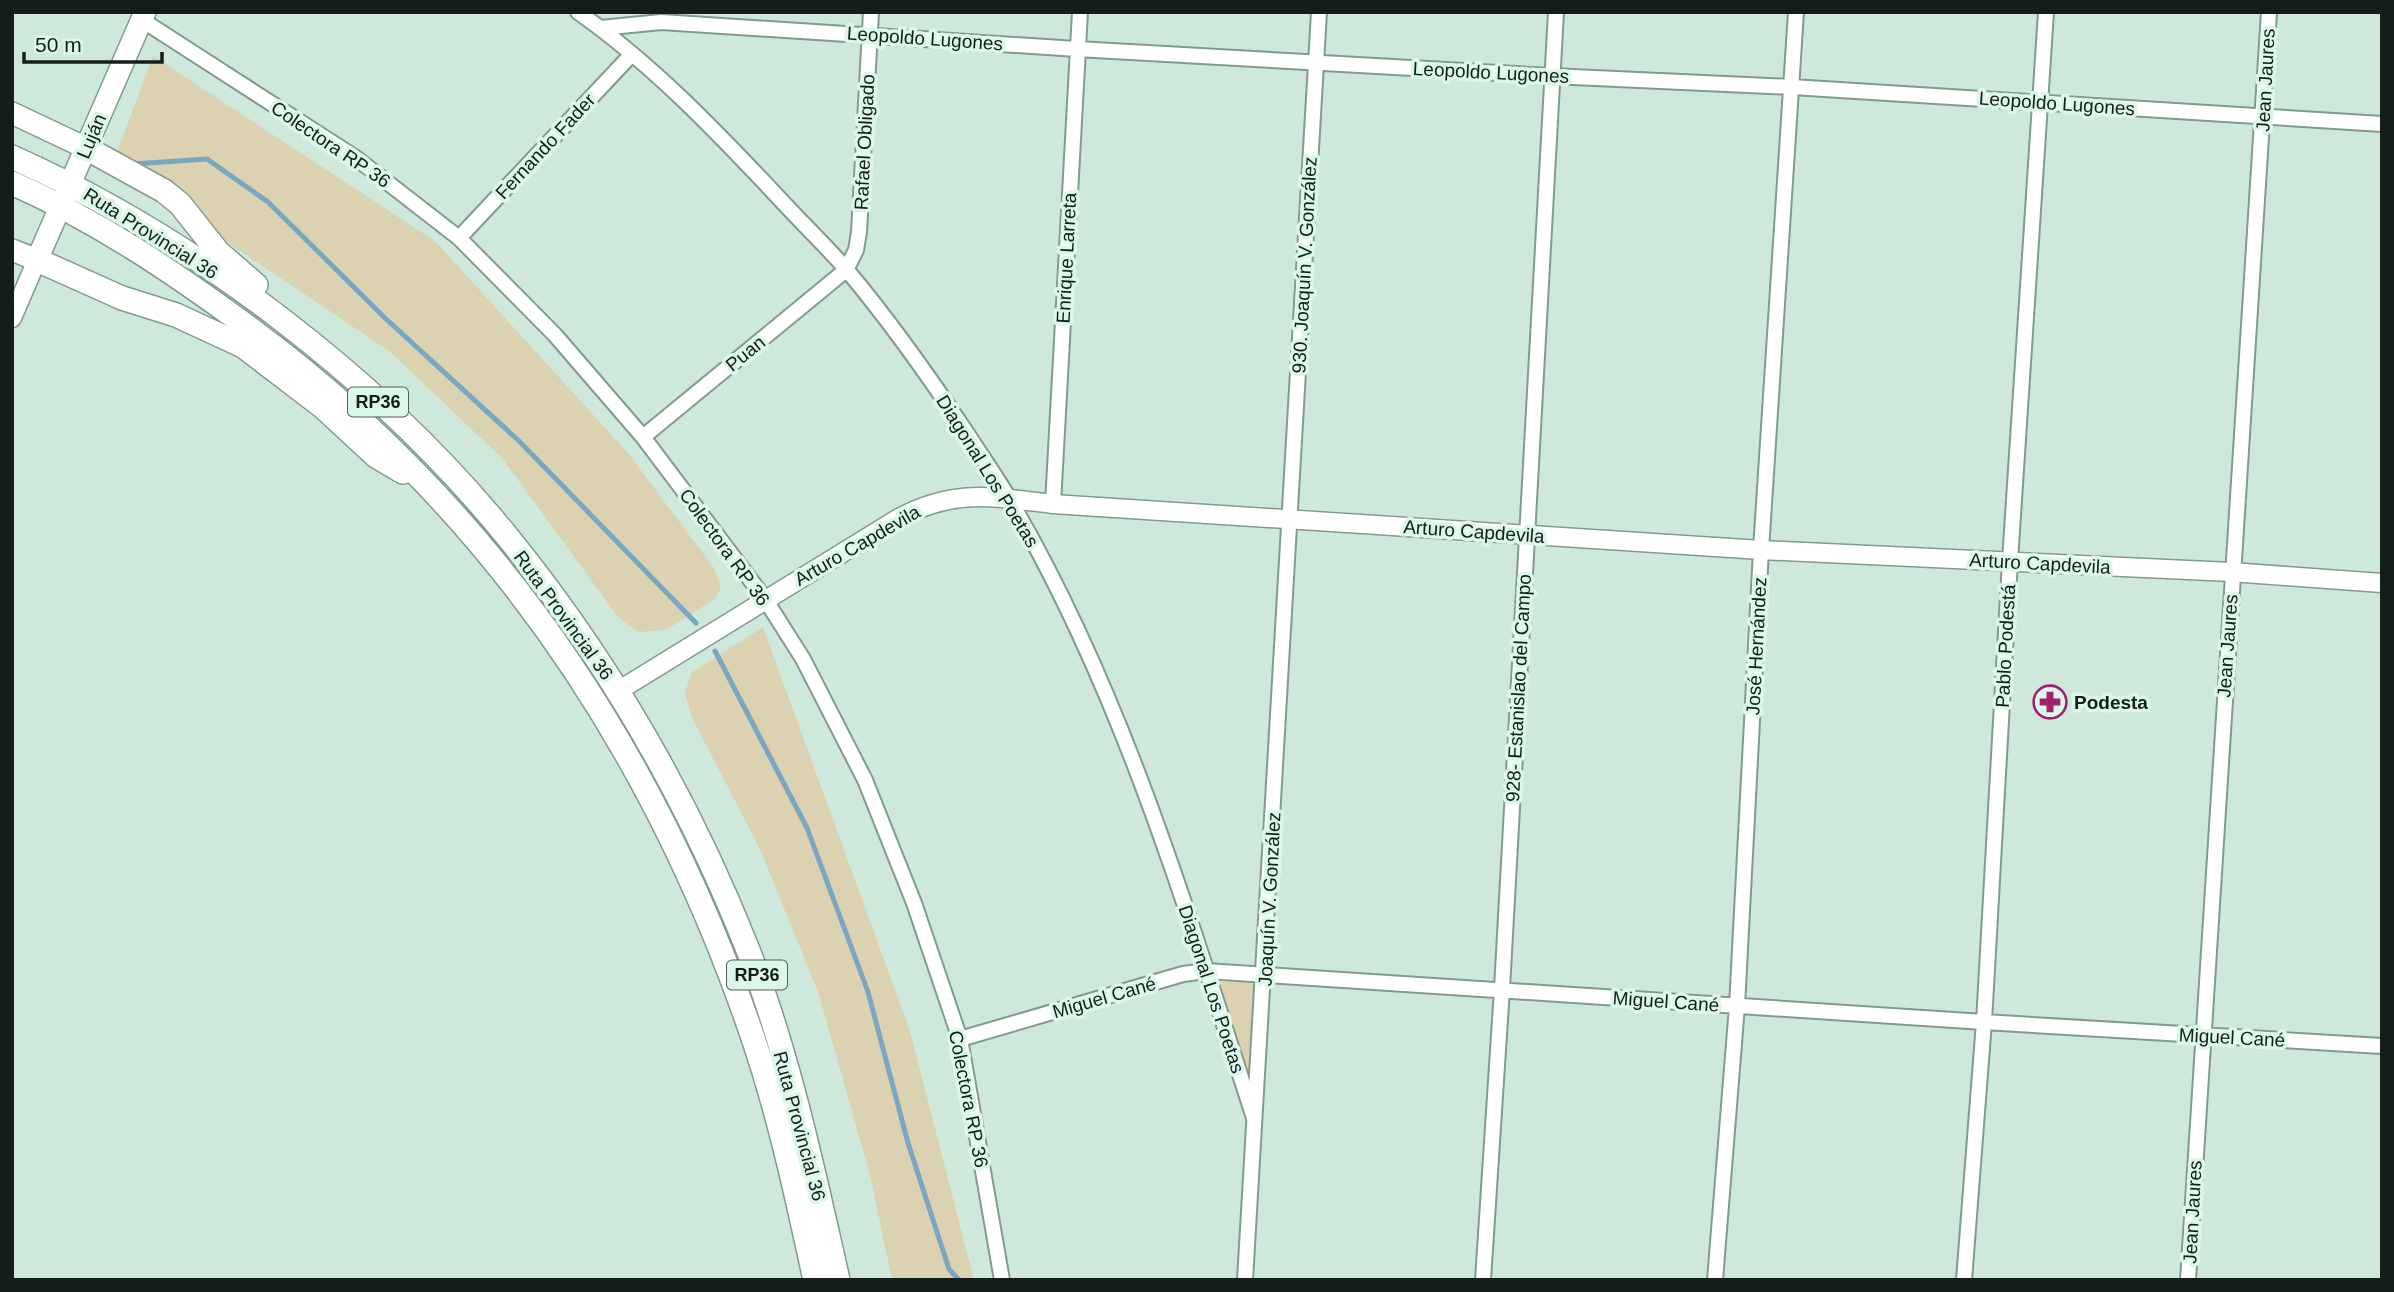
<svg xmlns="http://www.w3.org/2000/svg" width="2394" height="1292" viewBox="0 0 2394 1292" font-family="Arial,sans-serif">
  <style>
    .green { fill: #dbd2b1 }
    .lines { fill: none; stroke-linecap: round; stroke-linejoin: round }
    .stream { stroke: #7aa6c0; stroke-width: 5 }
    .minor-casing { stroke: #819b8e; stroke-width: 18 }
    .tertiary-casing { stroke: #819b8e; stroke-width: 21 }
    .secondary-casing { stroke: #819b8e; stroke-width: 24 }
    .primary-casing { stroke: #819b8e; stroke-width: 26 }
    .minor { stroke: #fff; stroke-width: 14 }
    .tertiary { stroke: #fff; stroke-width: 18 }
    .secondary { stroke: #fff; stroke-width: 21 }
    .primary { stroke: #fff; stroke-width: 23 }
    .labels { text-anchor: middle; stroke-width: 7; stroke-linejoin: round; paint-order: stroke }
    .shield { fill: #dbf7e9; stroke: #505f57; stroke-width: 2 }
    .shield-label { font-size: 18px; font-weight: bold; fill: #141e19 }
    .street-label { font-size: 19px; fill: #141e19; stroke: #dbf7e9 }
    .poi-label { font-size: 19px; font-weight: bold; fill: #141e19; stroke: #dbf7e9; text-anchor: start }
  </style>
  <rect width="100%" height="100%" fill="#cee9dc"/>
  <path class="green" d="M153 56 435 241 628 453 714 568 721 587 715 599 666 630 638 632 618 617 502 458 389 351 112 165Z
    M763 627 910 1031 974 1280H892L870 1175 818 992 760 849 692 718 685 693 691 673Z
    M1259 980 1252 1099 1219 982Z"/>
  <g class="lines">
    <path class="stream" d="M133 164 207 159 268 202 385 318 519 441 696 623
      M715 651 807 828 868 992 908 1143 949 1269 959 1280"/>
    <defs>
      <path id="minor" d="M578 12C652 64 716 131 778 197 800 221 824 244 846 269 890 321 930 378 968 435 982 457 998 479 1011 502 1123 694 1186 908 1254 1118
        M142 20 356 158 459 238 555 335 643 437 765 599 803 659 865 780 914 903 960 1039 1002 1280
        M601 28 661 22 1077 49 1551 76 1792 87 2382 124
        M459 238 632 54
        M643 437 846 270 856 250 859 232 871 12
        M1053 504 1080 12
        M960 1039 1183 974 1206 971 1984 1022 2382 1046
        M1245 1280 1319 12
        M1483 1280 1502 989 1556 12
        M1715 1280 1737 1006 1761 550 1796 12
        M1964 1280 1984 1022 2010 561 2046 12
        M2188 1280 2269 12"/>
      <path id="tertiary" d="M12 318 37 260
        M618 691 899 518C956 488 992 497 1053 504L1761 550 2231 572 2382 583"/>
      <path id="secondary" d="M12 113 86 148
        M12 250 37 260 145 12"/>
      <path id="primary" d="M86 148 164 191 180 204 218 252 256 285
        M12 157C195 239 379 379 506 535 607 659 689 801 748 950 789 1056 813 1169 838 1280
        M12 183C98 221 173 272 248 327 492 507 653 747 751 1032 779 1113 797 1197 815 1280
        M37 260 122 298 176 315 243 346 323 407 376 456 403 472"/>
    </defs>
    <use href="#minor" class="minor-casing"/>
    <use href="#tertiary" class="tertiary-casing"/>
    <use href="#secondary" class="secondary-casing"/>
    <use href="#primary" class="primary-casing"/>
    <use href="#minor" class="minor"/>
    <use href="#tertiary" class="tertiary"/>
    <use href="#secondary" class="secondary"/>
    <use href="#primary" class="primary"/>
  </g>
  <defs>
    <symbol id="pharmacy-ring" viewBox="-11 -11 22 22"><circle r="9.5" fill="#dbf7e9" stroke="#a3206e" stroke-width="1.5"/><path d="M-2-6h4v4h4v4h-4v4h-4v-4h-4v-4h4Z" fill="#a3206e"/></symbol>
  </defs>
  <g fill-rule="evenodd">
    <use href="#pharmacy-ring" x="2031" y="683" width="38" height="38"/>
  </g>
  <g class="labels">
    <g class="shield">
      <rect x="348" y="387.5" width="60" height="29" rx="5"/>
      <rect x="727" y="960.5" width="60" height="29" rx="5"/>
    </g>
    <g class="shield-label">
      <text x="378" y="408">RP36</text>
      <text x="757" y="981">RP36</text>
    </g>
    <g class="street-label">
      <text transform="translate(925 38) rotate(4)" y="7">Leopoldo Lugones</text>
      <text transform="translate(1491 72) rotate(3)" y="7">Leopoldo Lugones</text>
      <text transform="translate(2265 80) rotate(-87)" y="7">Jean Jaures</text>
      <text transform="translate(2057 103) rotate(4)" y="7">Leopoldo Lugones</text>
      <text transform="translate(91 136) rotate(-67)" y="7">Luján</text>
      <text transform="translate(864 142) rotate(-87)" y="7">Rafael Obligado</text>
      <text transform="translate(331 144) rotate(34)" y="7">Colectora RP 36</text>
      <text transform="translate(545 146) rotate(-47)" y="7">Fernando Fader</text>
      <text transform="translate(151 233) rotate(32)" y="7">Ruta Provincial 36</text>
      <text transform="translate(1066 258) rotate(-87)" y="7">Enrique Larreta</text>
      <text transform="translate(1304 265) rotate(-87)" y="7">930. Joaquín V. González</text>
      <text transform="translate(745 353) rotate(-39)" y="7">Puan</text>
      <text transform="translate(988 471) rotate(58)" y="7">Diagonal Los Poetas</text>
      <text transform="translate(1474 531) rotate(4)" y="7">Arturo Capdevila</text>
      <text transform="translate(857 545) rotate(-30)" y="7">Arturo Capdevila</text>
      <text transform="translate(725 547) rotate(54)" y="7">Colectora RP 36</text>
      <text transform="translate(2040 563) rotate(3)" y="7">Arturo Capdevila</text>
      <text transform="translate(564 615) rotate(54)" y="7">Ruta Provincial 36</text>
      <text transform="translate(1756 646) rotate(-87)" y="7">José Hernández</text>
      <text transform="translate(2005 646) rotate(-87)" y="7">Pablo Podestá</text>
      <text transform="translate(2227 646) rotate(-86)" y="7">Jean Jaures</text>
      <text transform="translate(1518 688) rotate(-87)" y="7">928- Estanislao del Campo</text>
      <text transform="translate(1269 899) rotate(-87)" y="7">Joaquín V. González</text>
      <text transform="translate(1212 989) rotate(72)" y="7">Diagonal Los Poetas</text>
      <text transform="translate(1104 997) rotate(-16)" y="7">Miguel Cané</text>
      <text transform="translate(1666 1001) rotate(4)" y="7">Miguel Cané</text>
      <text transform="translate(2232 1037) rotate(3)" y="7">Miguel Cané</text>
      <text transform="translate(969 1099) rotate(79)" y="7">Colectora RP 36</text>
      <text transform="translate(800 1126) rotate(75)" y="7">Ruta Provincial 36</text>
      <text transform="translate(2192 1212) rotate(-87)" y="7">Jean Jaures</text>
    </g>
    <g class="poi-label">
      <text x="2074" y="709">Podesta</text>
    </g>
  </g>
  <rect width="2394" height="1292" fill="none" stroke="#141e19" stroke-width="28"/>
  <path d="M24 52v10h138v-10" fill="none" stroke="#141e19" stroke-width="3.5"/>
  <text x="35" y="52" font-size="21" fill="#141e19" stroke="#dbf7e9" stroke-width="5" paint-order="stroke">50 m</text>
</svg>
